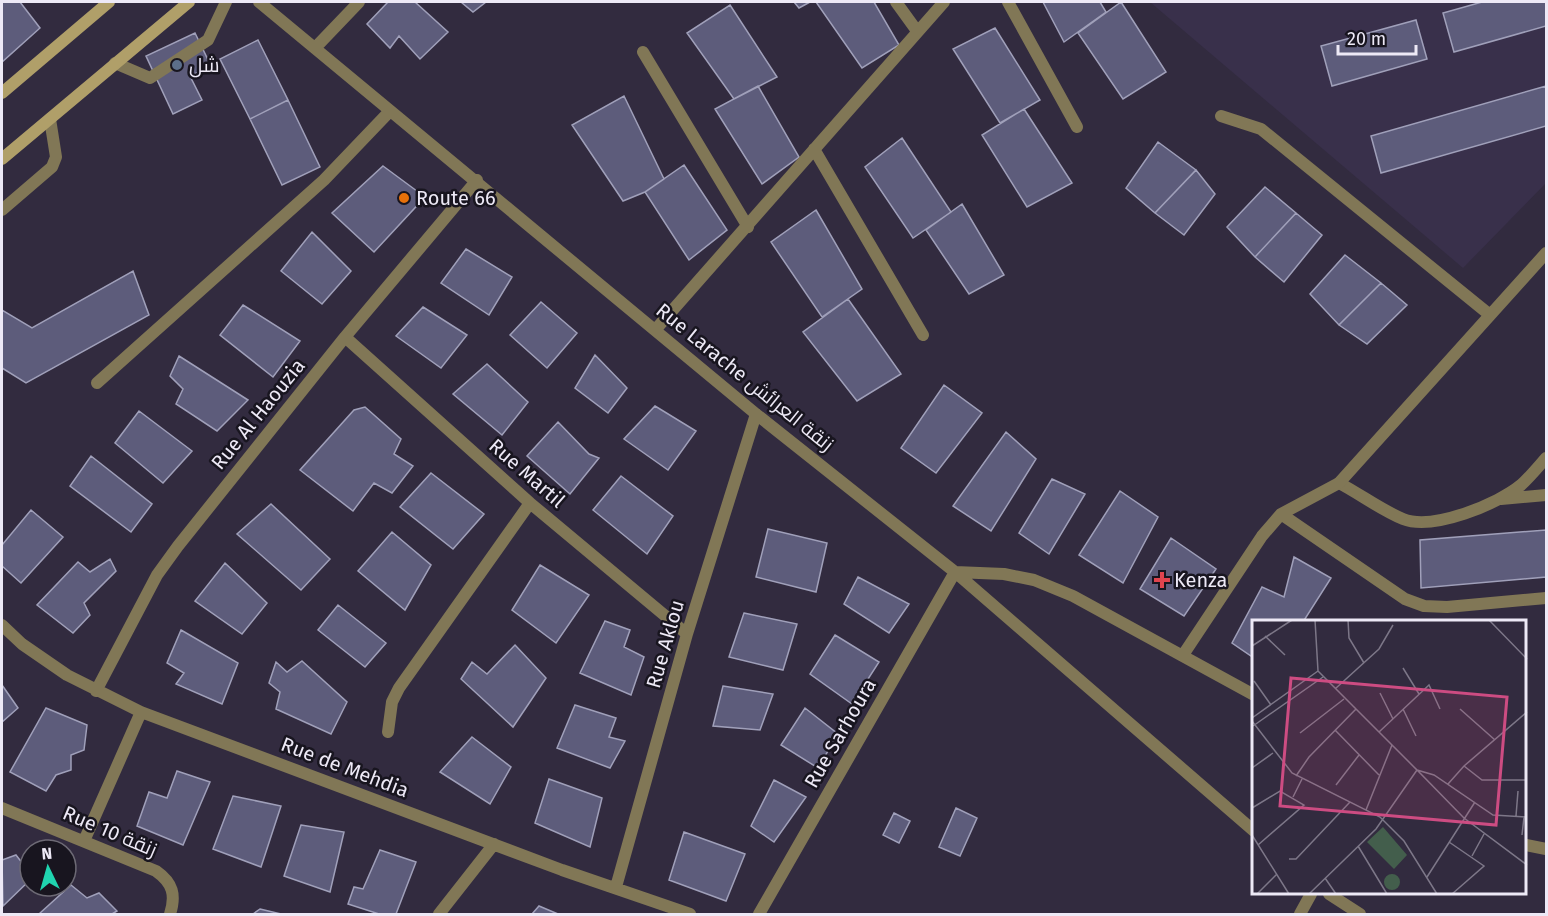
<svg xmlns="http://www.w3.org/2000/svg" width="1548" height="916" viewBox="0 0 1548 916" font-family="'Fira Sans',Cairo,sans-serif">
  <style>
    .built { fill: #39304b }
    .building { fill: #5d5c7b; stroke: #a0a0ba; stroke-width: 1.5 }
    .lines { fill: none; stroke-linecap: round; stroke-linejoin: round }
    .lane { stroke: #817756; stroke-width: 12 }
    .street { stroke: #817756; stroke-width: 12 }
    .secondary { stroke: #b09f69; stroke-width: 12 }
    .service-dot { fill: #5c6f8a; stroke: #18151f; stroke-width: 2 }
    .food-dot { fill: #e8710a; stroke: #18151f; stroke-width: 2 }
    .health-dot { fill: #e0444e; stroke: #18151f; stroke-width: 2 }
    .labels { text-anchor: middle; stroke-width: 5; stroke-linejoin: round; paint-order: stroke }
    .poi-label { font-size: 20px; fill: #ede9f6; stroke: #18151f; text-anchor: start }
    .street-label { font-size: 20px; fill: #ede9f6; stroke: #18151f }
    .inset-road { fill: none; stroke: #7d7788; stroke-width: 1.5 }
    .view { fill: #cd4c82; fill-opacity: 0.15; stroke: #cd4c82; stroke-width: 3 }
    .inset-edge { fill: none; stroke: #ede9f6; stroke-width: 3 }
  </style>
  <rect width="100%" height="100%" fill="#322b3f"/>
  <path class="built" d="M1150 2H1546V183L1463 268Z"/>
  <path class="building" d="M2 2H20L40 28 2 62Z
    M388 2H415L448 32 420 59 399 36 390 48 367 24Z
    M461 2H486L473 12Z
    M794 2H810L799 8Z
    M816 2H874L899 45 862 68Z
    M1043 2H1100L1106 12 1064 42Z
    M1121 2 1166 72 1123 99 1078 33Z
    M1482 2H1546V26L1454 52 1443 13Z
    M730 5 777 77 734 99 687 33Z
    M1416 20 1427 59 1332 86 1321 46Z
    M995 28 1040 100 1000 123 953 49Z
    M195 33 211 66 190 76 202 100 173 114 146 56Z
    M258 40 288 100 250 119 220 59Z
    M758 86 799 157 762 184 715 109Z
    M1546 86V126L1381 173 1371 136Z
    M624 96 664 179 645 192 623 201 572 125Z
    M288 100 320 167 282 185 250 119Z
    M1024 109 1072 183 1027 207 982 135Z
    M902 138 951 212 913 238 865 167Z
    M1158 142 1196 170 1155 213 1126 188Z
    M684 165 727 230 689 260 645 192Z
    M383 166 425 197 374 252 332 213Z
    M1196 170 1215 194 1184 235 1155 213Z
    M1265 187 1296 213 1255 257 1227 227Z
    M962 204 1004 275 969 294 926 230Z
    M816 210 862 289 822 317 771 242Z
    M1296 213 1322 235 1284 282 1255 257Z
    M312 232 351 271 322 304 281 271Z
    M466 249 512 277 489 315 441 283Z
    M1345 255 1381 283 1339 325 1310 294Z
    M133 271 149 315 26 383 2 368V310L32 328Z
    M1381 283 1407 305 1367 344 1339 325Z
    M848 299 901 374 857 401 803 332Z
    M541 302 577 333 547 368 510 335Z
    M243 305 300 341 273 377 220 335Z
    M423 307 467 335 441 368 396 336Z
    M595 355 627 388 608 413 575 388Z
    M179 356 248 400 217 431 176 404 183 389 170 376Z
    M487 364 528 402 502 435 453 394Z
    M944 385 982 413 936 473 901 448Z
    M655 406 696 431 668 470 624 439Z
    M365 407 401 439 394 454 413 466 392 493 374 483 353 511 300 470 354 410Z
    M139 411 192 451 163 483 115 443Z
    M558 422 589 454 599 458 570 494 527 456Z
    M1006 432 1036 459 991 531 953 506Z
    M91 456 152 504 131 532 70 486Z
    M431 473 484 514 453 549 400 507Z
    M621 476 673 516 647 554 593 510Z
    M1052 479 1085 494 1049 554 1019 533Z
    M1120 491 1158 517 1123 583 1079 555Z
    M271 504 330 559 301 590 237 534Z
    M31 510 63 537 21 583 2 566V545Z
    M768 529 827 543 816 592 756 577Z
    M1546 530V577L1421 588 1420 540Z
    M392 532 431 565 405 610 358 571Z
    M1171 538 1216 569 1184 616 1140 589Z
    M1294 557 1331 578 1303 622H1254V658L1232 643 1262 587 1284 597Z
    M110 559 116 571 84 603 90 615 73 633 37 605 78 562 90 572Z
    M225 563 267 603 242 634 195 601Z
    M540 565 589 595 556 643 512 610Z
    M858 577 909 604 889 633 844 604Z
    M338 605 386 643 365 667 318 630Z
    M744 613 797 624 783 670 729 657Z
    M605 621 630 630 624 647 644 657 631 695 580 673Z
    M181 630 238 663 222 704 176 684 184 673 167 663Z
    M835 635 879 662 852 704 810 674Z
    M515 645 546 678 513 727 461 679 472 662 487 674Z
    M302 661 347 702 331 734 276 709 280 692 269 683 276 662 287 672Z
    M2 685 18 708 2 722Z
    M723 686 773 694 760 730 713 726Z
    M575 705 616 718 609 737 625 741 610 768 557 748Z
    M46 708 87 725 84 750 71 755V770L56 775 46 791 10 772Z
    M805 708 838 734 818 768 781 745Z
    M472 737 511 767 490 804 440 772Z
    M177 771 210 782 183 845 137 826 149 792 167 798Z
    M549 779 602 798 590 847 535 823Z
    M774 780 806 797 774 842 751 826Z
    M233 796 281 806 261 867 213 849Z
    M956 808 977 818 960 856 939 847Z
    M894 813 910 821 899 843 883 835Z
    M301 825 344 832 330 892 284 876Z
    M684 832 745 854 726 901 669 880Z
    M380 850 416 862 396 914H379L348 904 354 887 363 889Z
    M16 855 30 873V880L3 906 2 860Z
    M71 885 87 898 99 893 117 911 112 914H39Z
    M539 906 558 914H532Z
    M260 909 281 914H253Z"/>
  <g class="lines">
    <path class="lane" d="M115 63 150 78 208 40 226 2
      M2 210 52 167 56 157 50 119
      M1339 483C1360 494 1381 510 1403 519 1433 531 1498 504 1521 485 1530 477 1538 467 1546 458
      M1501 499 1546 495"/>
    <path class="street" d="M259 2 756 414 955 572 1004 574 1034 580 1073 596 1254 695
      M896 2 917 31
      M1008 2 1077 127
      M315 48 359 2
      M643 52 748 227
      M1221 116 1261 129 1490 315
      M814 149 923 335
      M656 329 944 2
      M345 337 530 503 687 634
      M97 383 324 180 390 111
      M1281 514 1405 599 1424 606 1447 607 1546 598
      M2 625 22 644 67 675 141 712 562 870 690 914
      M1183 655 1262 536 1281 514 1339 483 1546 253
      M96 691 157 575 178 546 345 337 477 180
      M388 732 392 702 399 688 530 503
      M2 808 156 871C173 883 176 895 170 914
      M84 841 141 712
      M1526 845 1546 849
      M616 887 687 634 756 414
      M1329 894 1360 914
      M439 914 494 844
      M759 914 955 572 1254 831
      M1300 914 1311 894"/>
    <path class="secondary" d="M2 93 109 2
      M2 159 189 2"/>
  </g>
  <circle class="service-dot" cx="177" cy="65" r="6"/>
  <circle class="food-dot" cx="404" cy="198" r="6"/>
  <path class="health-dot" d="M1159 571h6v6h6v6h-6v6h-6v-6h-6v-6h6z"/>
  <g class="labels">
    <g class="poi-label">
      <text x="189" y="72">شل</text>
      <text x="416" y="205">Route 66</text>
      <text x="1174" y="587">Kenza</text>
    </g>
    <g class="street-label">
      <text transform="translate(745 377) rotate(39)" y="7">Rue Larache زنقة العرائش</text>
      <text transform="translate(258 414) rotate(-51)" y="7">Rue Al Haouzia</text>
      <text transform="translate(527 473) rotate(41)" y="7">Rue Martil</text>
      <text transform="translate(665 644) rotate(-74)" y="7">Rue Aklou</text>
      <text transform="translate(840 733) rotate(-60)" y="7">Rue Sarhoura</text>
      <text transform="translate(345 767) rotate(21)" y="7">Rue de Mehdia</text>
      <text transform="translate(110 831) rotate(23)" y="7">Rue 10 زنقة</text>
    </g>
  </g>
  <g transform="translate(1252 620)">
    <rect width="274" height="274" fill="#322b3f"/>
    <path d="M131 207 155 235 142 249 115 222ZM132 262a8 8 0 1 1 16 0a8 8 0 1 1-16 0Z" fill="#435e4c"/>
    <path class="inset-road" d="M63 0 66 51M96 0 97 18 112 43M237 0 275 39M13 16 33 35M0 26 40 0M151 48 167 74M66 51 165 150 182 155 241 195 275 197M2 61 19 85M83 69 127 29 141 5M128 73 141 99M151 89 164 116M208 89 243 120M0 98 66 51M0 101 40 153 128 197 152 221 185 274M1 106 71 57M83 110 127 155M127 112 177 65 188 89M48 113 92 79M212 146 230 160H275M0 148 21 133M44 156 57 137 104 89M196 164 212 146 275 92M84 165 107 135M41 177 50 159M0 188 28 171 52 185 6 225M114 190 140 125M264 196 266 171M0 215 37 274M270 215 272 197M197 222 232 246 200 274M106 226 135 274M220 236 232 214M37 239H44L98 182M175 257 223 182M73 258 84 274M5 274 25 254M57 274 124 209 165 150 212 198 275 245"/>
    <path class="view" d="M39 58 255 77 244 205 28 186Z"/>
    <rect width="274" height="274" class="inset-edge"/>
  </g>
  <rect width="1548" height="916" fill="none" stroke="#ede9f6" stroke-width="6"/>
  <g transform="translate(48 868) rotate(355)"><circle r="28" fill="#18151f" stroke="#6d6a75" stroke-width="1.5"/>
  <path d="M0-4.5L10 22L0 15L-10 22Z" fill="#20d5b0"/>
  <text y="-9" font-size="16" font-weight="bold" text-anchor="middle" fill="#ede9f6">N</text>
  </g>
  <path d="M1338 45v9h78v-9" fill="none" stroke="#ede9f6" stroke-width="3"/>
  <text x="1347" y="45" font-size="18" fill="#ede9f6" stroke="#18151f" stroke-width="4.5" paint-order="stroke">20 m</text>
</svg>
